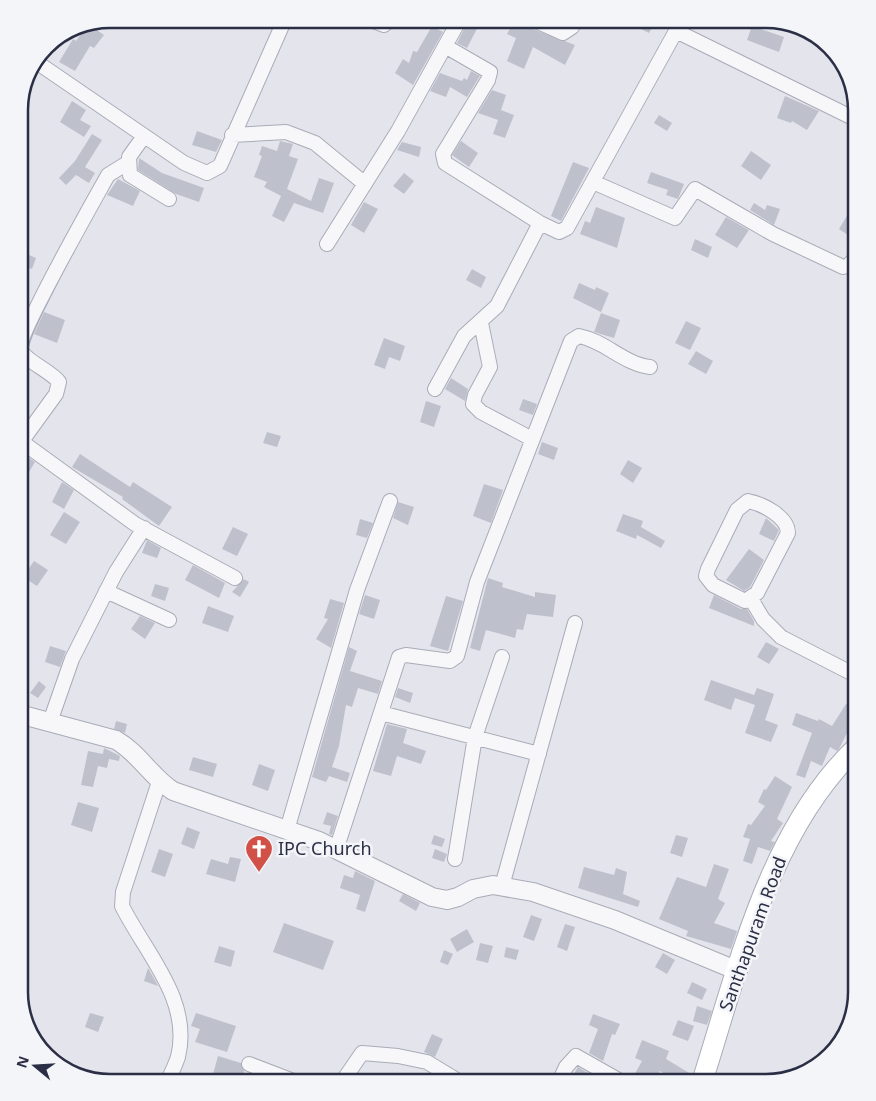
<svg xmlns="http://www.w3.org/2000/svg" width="876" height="1101" viewBox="0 0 876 1101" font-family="'Noto Sans',sans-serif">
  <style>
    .building { fill: #bec0cc }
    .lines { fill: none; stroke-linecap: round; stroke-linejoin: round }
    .minor-casing { stroke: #a9abb7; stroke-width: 16 }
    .tertiary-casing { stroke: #a9abb7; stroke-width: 20 }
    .secondary-casing { stroke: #a9abb7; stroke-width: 22 }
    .minor { stroke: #f7f7fa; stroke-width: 14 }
    .tertiary { stroke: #f7f7fa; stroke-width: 18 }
    .secondary { stroke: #fff; stroke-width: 20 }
    .labels { text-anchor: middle; stroke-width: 5; stroke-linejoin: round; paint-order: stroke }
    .poi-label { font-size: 18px; fill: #2b2f45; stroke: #f4f5f9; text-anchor: start }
    .street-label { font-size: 18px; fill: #2b2f45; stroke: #f4f5f9 }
    .rim { fill: none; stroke: #2b2f45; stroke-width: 2.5 }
  </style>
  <rect width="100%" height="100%" fill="#e4e5ec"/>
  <path class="building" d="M469 19H482L467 48 457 43Z
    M515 19H523L528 27 575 45 565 65 533 47 524 69 507 61 516 38 507 34Z
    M647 19H657L649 33 641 29Z
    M91 26 104 35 94 48 90 46 75 71 59 62 73 39 76 41 85 28Z
    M432 26 443 32 413 85 395 73 403 59 409 63 413 51 417 52Z
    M752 26 784 37 779 52 747 40Z
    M471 71 480 76 467 97 450 87 446 97 430 91 440 73 462 81 464 78 467 80Z
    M492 90 506 95 501 110 514 115 505 138 493 134 498 120 478 113Z
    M785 96 819 111 807 130 792 121 791 123 777 118Z
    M72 101 86 110 80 120 91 126 84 137 60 122Z
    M659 115 672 123 667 131 654 123Z
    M197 131 222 140 216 152 192 145Z
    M92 134 102 140 85 167 95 173 89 183 76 175 66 185 59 178 75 161Z
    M280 141 293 144 289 156 298 159 287 189 311 201 319 178 334 183 323 213 294 203 284 222 272 216 281 196 264 187 267 182 254 177 262 156 259 155 262 146 277 151Z
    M461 141 478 153 469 167 452 155Z
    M402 142 421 147 419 157 397 150Z
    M751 151 771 165 761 180 741 166Z
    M139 158 162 173 204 188 199 202 176 194 138 170Z
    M573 162 589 168 561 221 551 216Z
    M651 172 684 184 678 199 666 195 668 190 647 183Z
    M404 173 414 181 404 194 393 186Z
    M118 179 140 191 133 206 107 195Z
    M857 199V241L839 229Z
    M364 202 378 209 364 233 351 225Z
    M754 203 765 210 767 205 780 209 774 225 750 210Z
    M596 207 625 218 617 248 580 234 585 221 590 223Z
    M726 217 749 230 737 248 715 235Z
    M695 239 712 247 708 258 691 250Z
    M22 252 36 258 32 269 19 264Z
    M472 269 486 277 481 288 466 280Z
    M579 283 595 290 596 287 609 293 601 312 573 298Z
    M44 312 65 320 57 343 34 334Z
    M601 313 620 320 614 338 594 332Z
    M686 321 701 328 690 350 675 343Z
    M384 338 405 346 400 361 389 357 385 369 374 365Z
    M696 351 713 361 706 374 688 364Z
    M451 378 468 389 465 401 445 389Z
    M523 399 537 404 533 415 519 410Z
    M426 401 441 406 434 427 420 422Z
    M267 432 281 436 277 447 263 443Z
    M542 442 558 448 554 460 538 454Z
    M22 453 35 462 25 479 19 475V454Z
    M80 454 130 487 133 482 172 507 159 526 122 499 123 497 72 467Z
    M628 460 642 468 633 483 620 474Z
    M62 482 74 490 64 509 52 502Z
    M484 484 503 490 491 523 473 516Z
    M398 502 414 507 408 525 393 518Z
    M64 512 80 522 66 544 50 535Z
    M623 514 643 521 641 527 665 541 661 548 637 535 636 539 616 531Z
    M766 518 779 530 774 541 759 534Z
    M360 519 373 523 367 538 356 535Z
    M233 527 248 534 237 556 222 549Z
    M147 540 161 548 157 558 142 553Z
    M749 549 764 560 750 587 744 591 726 580Z
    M34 561 48 570 37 586 23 577Z
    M193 565 225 583 219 598 185 580Z
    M488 578 503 583 502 587 535 597V592L556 595 553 617 527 614 523 630 517 629 515 638 486 630 480 651 470 648Z
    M244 579 249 582 240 597 232 592Z
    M155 584 169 588 165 601 151 596Z
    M365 595 380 600 374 619 359 614Z
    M714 595 741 609H747L754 621V626L709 608Z
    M446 596 463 601 448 651 430 646Z
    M330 599 344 603 331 648 316 639 328 619 324 618Z
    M208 606 234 616 228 632 202 623Z
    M140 616 155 623 145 639 131 629Z
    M766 642 779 649 769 664 757 657Z
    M50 646 66 651 60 667 45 662Z
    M349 647 357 651 350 671 382 681 378 694 358 688 352 707 346 705 339 746 332 767 350 773 347 782 329 776 326 782 312 777Z
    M711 680 754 695 757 688 774 694 765 720 778 725 771 742 745 733 755 705 735 698 731 710 704 700Z
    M39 681 46 687 38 698 30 693Z
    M856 685 857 718 852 723 839 749 837 751 830 747 822 766 811 761 805 778 796 775 812 733 792 725 796 713 818 721 819 719 832 726 846 704 849 705Z
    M398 688 413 693 410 703 395 697Z
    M116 721 127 724 125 733 114 729Z
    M387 724 407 729 403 743 426 751 421 764 397 756 391 776 373 771Z
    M104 748 120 756 119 761 109 759 107 768 98 766 93 787 81 785 88 751 103 754Z
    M193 757 217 764 213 777 189 770Z
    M259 764 275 770 268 791 252 785Z
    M775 776 792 787 777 819 783 823 771 841 775 842 770 851 758 847 752 864 743 861 750 839 743 837 748 824 751 825 765 806 758 802 764 789 766 790Z
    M78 802 99 808 92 832 71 825Z
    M327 812 338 816 332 835 329 834 331 826 323 824Z
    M187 827 200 832 194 849 181 844Z
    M434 835 445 839 442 847 431 844Z
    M676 835 688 838 682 857 670 853Z
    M159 849 173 854 165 877 151 872Z
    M435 849 447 854 444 862 432 858Z
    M230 857 241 859 235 882 206 874 211 859 228 864Z
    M714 864 729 869 718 899 725 903 714 923 737 931 731 949 686 936 688 931 659 919 677 877 706 887Z
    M584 867 614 875 616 868 627 872 623 894 640 901 638 907 578 888Z
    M355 871 375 881 365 912 356 909 360 895 340 888 344 875 353 878Z
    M403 894 420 903 416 911 399 901Z
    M531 915 542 919 534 941 523 937Z
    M284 923 334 941 323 970 273 952Z
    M565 924 575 927 567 951 557 947Z
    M467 929 474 942 457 952 450 939Z
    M480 943 493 946 488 963 476 960Z
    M219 946 235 951 231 967 214 962Z
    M506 947 519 950 516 960 504 957Z
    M444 950 453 954 448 965 440 962Z
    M663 953 675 960 667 974 655 967Z
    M148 968 156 982 158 986 144 981Z
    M692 982 707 989 702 1000 687 993Z
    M697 1006 712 1011 707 1025 693 1021Z
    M90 1013 104 1017 98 1032 85 1027Z
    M196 1013 236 1026 227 1052 195 1042 200 1029 191 1026Z
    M593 1014 620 1024 615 1035 612 1034 603 1061 589 1053 598 1029 589 1025Z
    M678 1020 694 1026 688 1041 672 1035Z
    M432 1034 443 1039 435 1057 424 1052Z
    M642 1040 669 1051 666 1059 691 1074 686 1082H679L660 1071 653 1082H637L632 1079 642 1061 635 1058Z
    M218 1056 241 1063 244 1071 241 1082H225L212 1078Z
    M578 1067 593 1076 590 1082H569Z"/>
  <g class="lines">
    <defs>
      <path id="minor" d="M368 19 384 25 391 19
        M532 19 563 33 572 27 576 19
        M445 46 490 72 488 80 443 154 445 163 540 223 559 232 567 228 676 31 857 120
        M35 61 184 163 207 173 220 166 285 19
        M232 135 286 132 315 143 365 184
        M144 136 129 157 130 175 169 199
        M593 182 675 218 695 189 773 234 843 267 848 266 857 256
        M327 244 398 131 460 19
        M481 323 490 367 475 395 473 404 481 412 532 439
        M435 389 464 336 497 306 540 223
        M22 442 135 524 235 578
        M19 445 56 394 59 382C51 371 25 361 21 350 16 337 96 197 108 175L129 162
        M748 501C763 504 788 517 788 533L757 593 745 601 713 585 706 576 708 569 737 510Z
        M106 591 169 620
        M751 599 763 619 781 637 857 676
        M381 713 539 754
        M50 722 72 659 116 572 144 528
        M159 782 123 892 122 906C146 954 192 1000 178 1057 175 1066 171 1074 167 1082
        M287 830 357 590 390 501
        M336 850 399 657 406 655 450 661 457 656 477 582 571 341 579 336C605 341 624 364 650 367
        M455 859 475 737 502 657
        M502 886 575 623
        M249 1064 296 1082
        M342 1082 362 1053 398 1056 427 1062 460 1082
        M559 1082 566 1067 576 1056 622 1082"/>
      <path id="tertiary" d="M19 714 116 740C139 753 151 777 173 791L319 841 432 897 447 900 458 897 473 889 493 885 533 892 615 920 738 971"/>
      <path id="secondary" d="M702 1082C738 970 768 831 857 747"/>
    </defs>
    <use href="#minor" class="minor-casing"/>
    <use href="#tertiary" class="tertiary-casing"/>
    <use href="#secondary" class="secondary-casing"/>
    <use href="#minor" class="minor"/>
    <use href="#tertiary" class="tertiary"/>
    <use href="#secondary" class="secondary"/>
  </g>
  <defs>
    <symbol id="church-pin" viewBox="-11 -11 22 30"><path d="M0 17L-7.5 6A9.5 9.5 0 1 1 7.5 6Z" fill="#d15149" stroke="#f4f5f9"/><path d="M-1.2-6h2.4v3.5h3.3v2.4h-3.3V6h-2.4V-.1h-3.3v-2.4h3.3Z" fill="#fff"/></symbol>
  </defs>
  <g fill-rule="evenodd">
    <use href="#church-pin" x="243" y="833" width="32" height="43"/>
  </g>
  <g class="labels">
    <g class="poi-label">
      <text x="278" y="855">IPC Church</text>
    </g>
    <g class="street-label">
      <text transform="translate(753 934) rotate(-70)" y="6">Santhapuram Road</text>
    </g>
  </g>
  <path d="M0 0H876V1101H0ZM110 28H766A82 82 0 0 1 848 110V992A82 82 0 0 1 766 1074H110A82 82 0 0 1 28 992V110A82 82 0 0 1 110 28Z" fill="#f4f5f9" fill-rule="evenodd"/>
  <path class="rim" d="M110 28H766A82 82 0 0 1 848 110V992A82 82 0 0 1 766 1074H110A82 82 0 0 1 28 992V110A82 82 0 0 1 110 28Z"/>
  <g transform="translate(35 1066) rotate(288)" stroke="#f4f5f9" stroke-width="4" paint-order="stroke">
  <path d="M0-4L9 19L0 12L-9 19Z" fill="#2b2f45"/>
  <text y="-8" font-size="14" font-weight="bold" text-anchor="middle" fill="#2b2f45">N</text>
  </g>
</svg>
